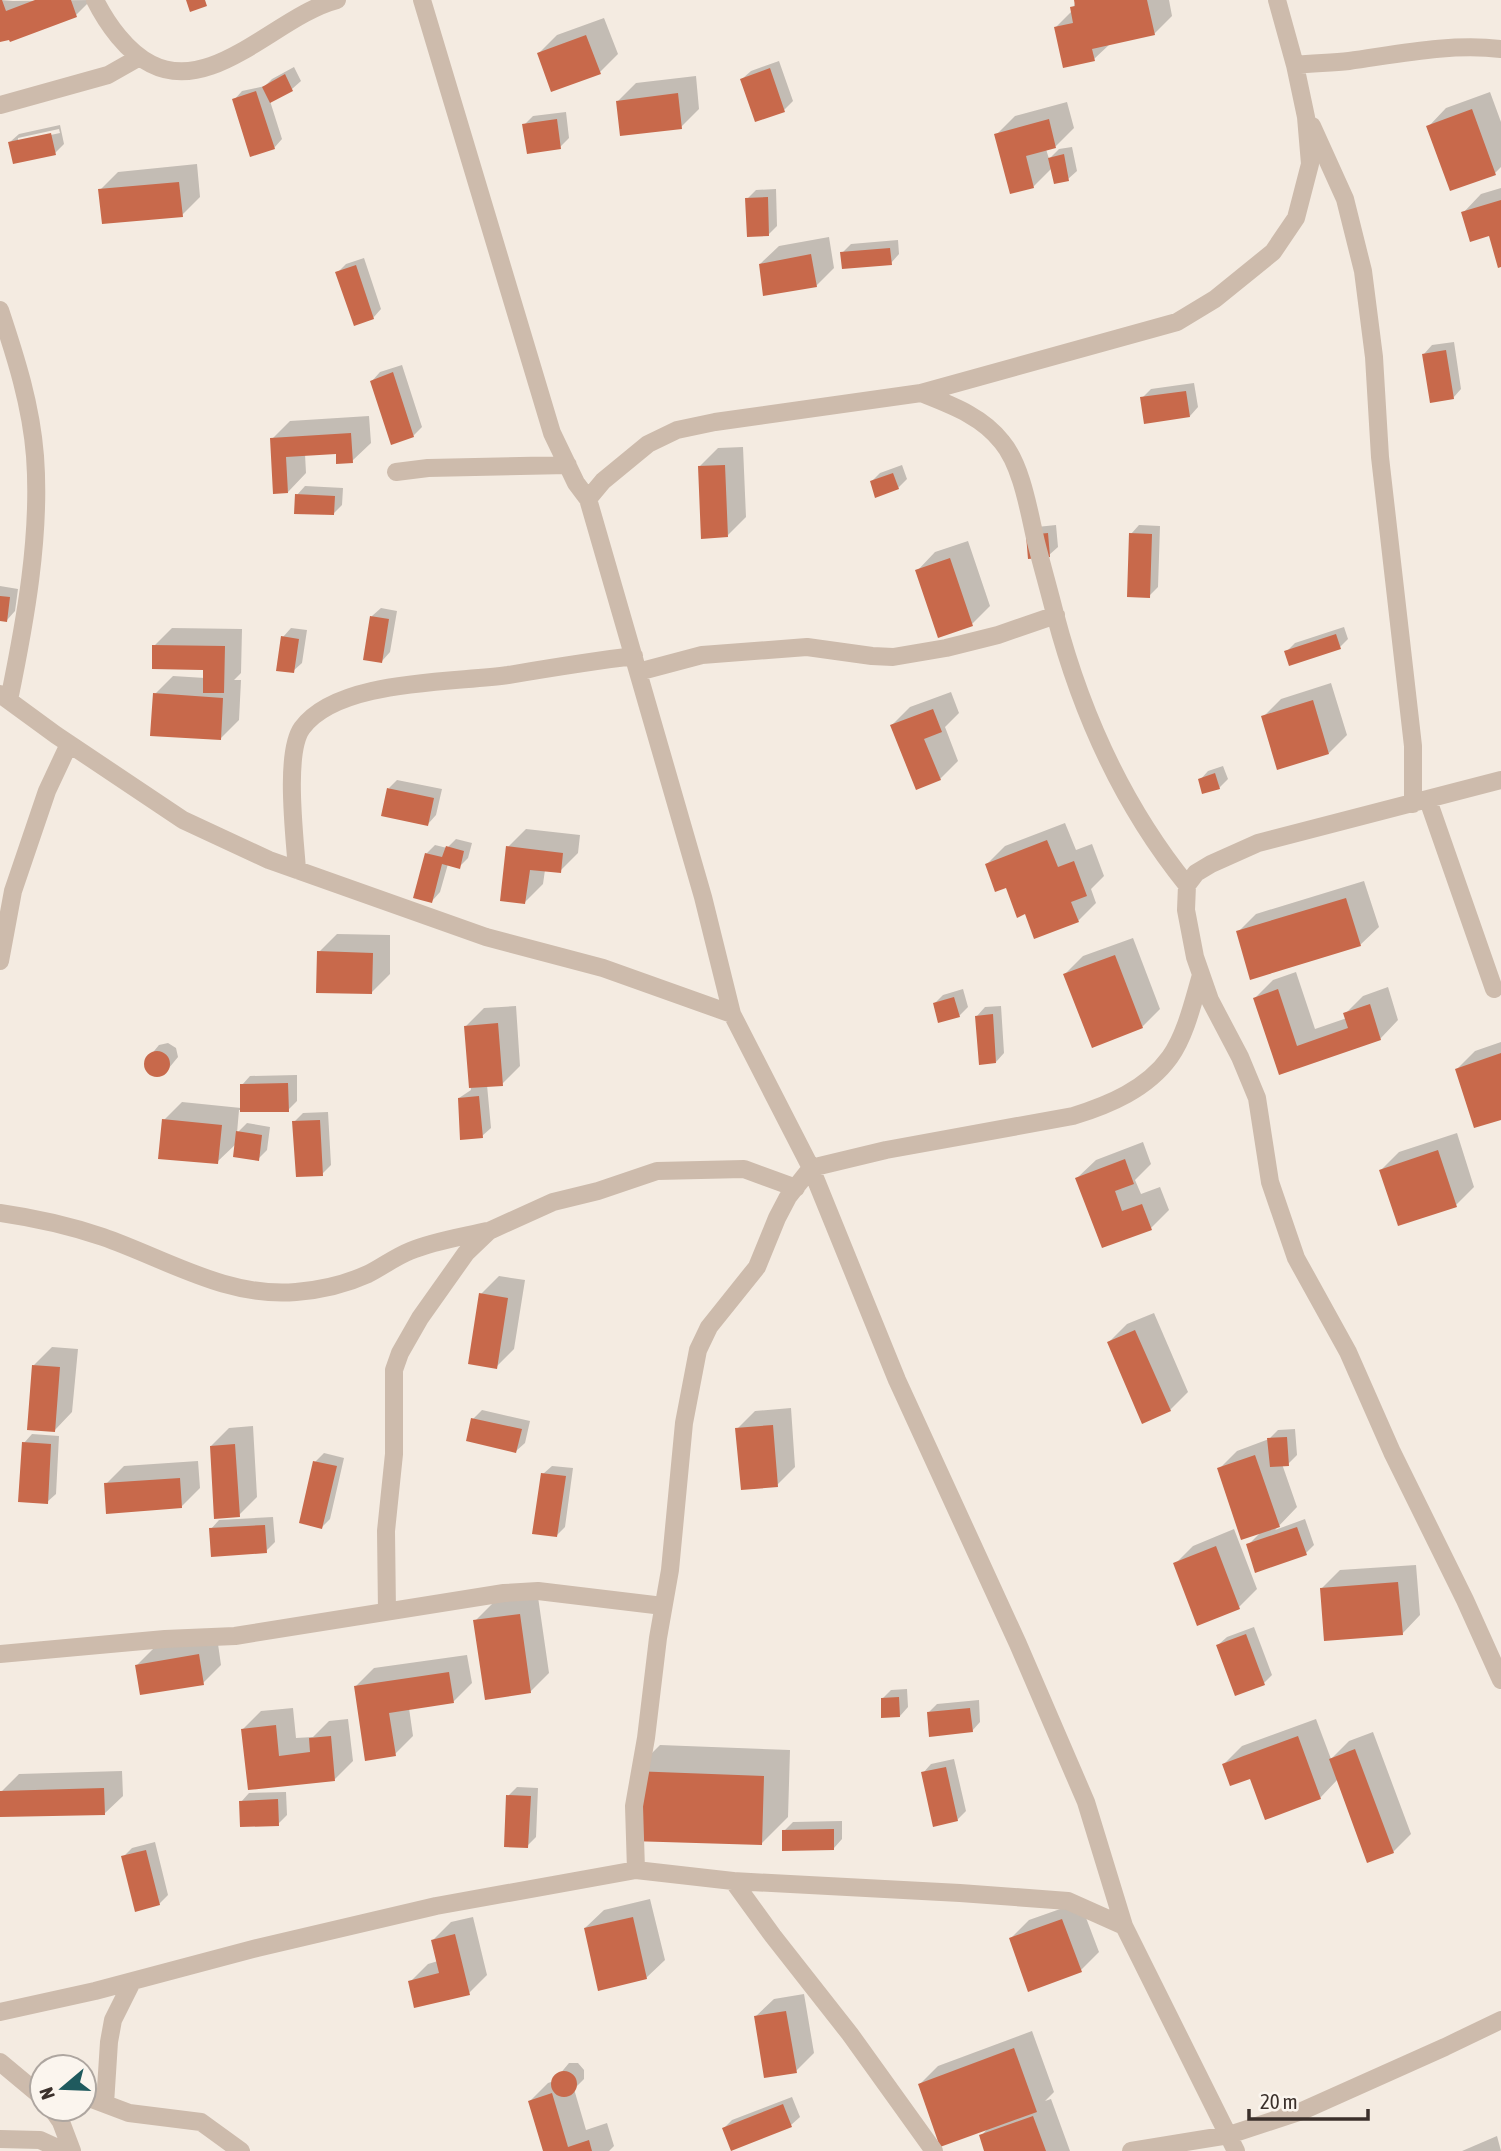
<svg xmlns="http://www.w3.org/2000/svg" width="1501" height="2151" viewBox="0 0 1501 2151" font-family="'Asap Condensed',sans-serif">
  <style>
    .shadow { fill: #0003; fill-rule: evenodd }
    .building { fill: #c8694b }
    .lines { fill: none; stroke-linecap: round; stroke-linejoin: round }
    .minor { stroke: #cdbbac; stroke-width: 18 }
  </style>
  <rect width="100%" height="100%" fill="#f4ebe1"/>
  <path class="shadow" d="M0 0 13 1 91 0 76 15 0 40Z
    M1076 0H1169L1172 16 1154 34 1110 44 1094 59 1056 27 1072 11Z
    M604 18 618 54 600 72 539 53 557 35Z
    M779 61 793 101 784 110 742 79 751 71Z
    M294 67 301 81 292 89 270 101 282 139 274 148 234 100 242 91 265 86 272 79Z
    M696 76 699 109 681 127 618 101 636 83Z
    M1490 92 1501 122V167L1495 173 1428 127 1446 108Z
    M1067 102 1074 128 1056 146 1046 149 1049 159 1059 149 1072 147 1077 171 1068 179 1052 168 1033 187 996 135 1015 116Z
    M566 112 569 138 560 147 524 125 533 116Z
    M60 125 64 144 55 153 10 142 19 134ZM59 129 60 133 18 142V138Z
    M197 164 200 197 182 215 100 190 118 172Z
    M1501 188V265L1490 234 1463 213 1481 194Z
    M776 189 777 226 769 234 747 199 756 190Z
    M829 237 834 268 816 286 760 264 779 246Z
    M898 240 899 254 891 263 842 253 851 244Z
    M364 258 381 309 373 318 337 273 346 264Z
    M1454 342 1461 389 1453 398 1424 354 1432 345Z
    M402 365 422 427 413 436 372 381 380 372Z
    M1194 383 1198 407 1190 416 1142 398 1151 389Z
    M369 416 371 443 352 461 337 452 305 454 306 473 288 492 272 439 290 421Z
    M743 447 746 517 728 535 700 466 718 448Z
    M902 465 907 479 898 488 872 481 880 473Z
    M305 486 343 488 342 505 334 513 297 495Z
    M1056 525 1058 547 1049 555 1037 527Z
    M1139 525 1160 526 1158 587 1149 596 1131 534Z
    M968 541 990 606 972 624 917 571 935 552Z
    M0 586 18 589 15 611 7 620 0 619Z
    M381 608 397 611 390 652 382 661 372 616Z
    M1344 627 1348 639 1340 647 1286 652 1295 643Z
    M172 628 242 629 241 673 234 680H241L239 720 221 738 155 694 173 676 205 678V668L154 646Z
    M291 628 307 630 302 663 293 671 283 637Z
    M1331 683 1347 735 1329 753 1263 717 1281 699Z
    M951 692 959 713 945 727 958 761 940 779 892 725 910 707Z
    M1223 766 1228 779 1219 788 1200 780 1208 771Z
    M397 780 442 789 436 815 428 824 389 788Z
    M1065 823 1076 850 1092 844 1104 876 1091 889 1096 903 1078 921 1026 912 1007 886 987 864 1005 846Z
    M526 829 580 835 578 853 560 871 545 870 543 884 525 902 508 847Z
    M456 839 472 843 468 858 459 867 448 864 440 892 432 901 426 854 435 845 447 848Z
    M1364 881 1379 927 1360 945 1238 932 1256 914Z
    M337 934 390 935V974L372 992 319 952Z
    M1133 938 1160 1009 1142 1027 1065 974 1083 956Z
    M1296 972 1315 1029 1347 1018 1345 1014 1363 996 1388 987 1398 1020 1380 1039 1280 1072 1255 998 1273 980Z
    M963 989 968 1007 959 1016 935 1003 943 995Z
    M516 1006 520 1066 502 1084 487 1085 491 1128 482 1136 459 1098 471 1090 466 1026 484 1008Z
    M1001 1006 1004 1053 996 1062 977 1016 985 1007Z
    M1501 1042V1118L1457 1069 1475 1051Z
    M168 1043 176 1048 178 1057 164 1074 155 1076 147 1071 145 1062 159 1045Z
    M297 1075V1101L288 1110H239L237 1133 247 1123 270 1127 267 1150 258 1159 237 1143 217 1162 164 1120 182 1102 241 1108 242 1085 250 1076Z
    M328 1112 331 1165 322 1174 294 1122 303 1113Z
    M1457 1133 1474 1187 1456 1205 1381 1170 1399 1152Z
    M1143 1142 1151 1164 1135 1180 1141 1194 1160 1187 1169 1210 1151 1228 1103 1246 1077 1178 1096 1160Z
    M499 1276 525 1280 514 1349 496 1367 481 1294Z
    M1154 1313 1188 1392 1170 1410 1109 1342 1127 1324Z
    M52 1347 78 1349 72 1412 54 1431 34 1365Z
    M791 1408 795 1467 777 1485 737 1429 755 1411Z
    M482 1410 530 1421 525 1443 516 1451 473 1419Z
    M253 1426 257 1497 239 1515 211 1446 229 1428Z
    M1295 1429 1297 1455 1288 1464H1282L1297 1507 1275 1530 1305 1519 1314 1545 1306 1553 1248 1545 1261 1532 1219 1469 1237 1451 1269 1439 1278 1430Z
    M32 1434 59 1436 56 1494 47 1502 24 1443Z
    M324 1453 344 1458 330 1519 322 1527 315 1462Z
    M198 1461 200 1488 181 1507 106 1484 124 1466Z
    M552 1466 573 1468 565 1527 556 1536 543 1474Z
    M273 1517 275 1542 266 1551 211 1529 219 1520Z
    M1234 1529 1257 1589 1239 1607 1175 1564 1193 1546Z
    M1416 1565 1420 1615 1402 1634 1322 1588 1340 1570Z
    M538 1597 549 1673 530 1692 475 1621 493 1603Z
    M1254 1627 1272 1675 1264 1683 1218 1645 1227 1637Z
    M217 1637 221 1665 203 1683 137 1665 155 1647Z
    M467 1655 472 1683 454 1701 409 1708 413 1736 395 1754 356 1686 374 1668Z
    M907 1689 908 1707 900 1716 882 1699 891 1690Z
    M979 1700 980 1722 972 1731 928 1713 937 1704Z
    M293 1708 296 1738 313 1737 329 1721 348 1719 353 1761 335 1779 249 1788 243 1729 261 1711Z
    M1316 1719 1331 1759 1349 1741 1373 1732 1411 1834 1393 1852 1338 1779 1320 1798 1224 1764 1242 1746Z
    M660 1745 790 1750 788 1817 761 1844 633 1772Z
    M954 1759 966 1811 957 1820 923 1773 931 1764Z
    M122 1771 123 1796 104 1814 1 1792 19 1774Z
    M517 1787 538 1788 536 1837 527 1846 508 1796Z
    M286 1792 287 1815 278 1824 241 1802 249 1793Z
    M842 1821V1839L834 1848 784 1831 793 1822Z
    M155 1842 168 1895 159 1904 123 1857 132 1848Z
    M650 1899 665 1960 646 1978 585 1928 604 1910Z
    M1080 1902 1099 1952 1081 1970 1011 1938 1029 1920Z
    M473 1917 487 1975 469 1993 410 1982 428 1964 438 1961 433 1940 451 1922Z
    M804 1994 814 2053 796 2071 755 2017 774 1999Z
    M1032 2031 1054 2092 1045 2101 1051 2099 1070 2151H986L981 2136 989 2127 920 2084 938 2066Z
    M569 2063H578L584 2070V2079L574 2089 586 2130 607 2123 614 2146 609 2151H545L530 2101 548 2083 554 2081Z
    M792 2097 800 2117 791 2125 724 2128 732 2120Z
    M1497 2136 1501 2151H1462Z"/>
  <path class="building" d="M0 0H2L6 11 35 0H71L77 17 10 42 9 40 0 42Z
    M186 0H205L207 6 190 12Z
    M1074 0H1147L1155 35 1092 49 1095 61 1063 68 1054 27 1073 23 1070 7 1075 6Z
    M586 35 601 74 551 92 537 53Z
    M770 68 785 112 755 122 740 79Z
    M285 74 293 91 270 103 262 87Z
    M256 91 275 149 250 157 232 99Z
    M678 93 682 129 620 136 616 101Z
    M1472 109 1496 175 1450 191 1426 126Z
    M557 119 561 149 527 154 522 124Z
    M1049 119 1056 148 1026 156 1034 188 1010 194 994 134Z
    M51 133 56 155 13 164 8 142Z
    M1064 154 1069 181 1054 184 1048 158Z
    M179 182 183 217 102 224 98 189Z
    M768 197 769 236 747 237 745 198Z
    M1501 200V267L1498 268 1489 236 1470 242 1461 212Z
    M890 248 892 265 842 269 840 252Z
    M811 254 817 287 763 296 759 264Z
    M356 265 374 319 354 326 335 272Z
    M1446 350 1454 399 1430 403 1422 354Z
    M393 372 414 437 391 445 370 381Z
    M1186 391 1190 417 1144 424 1140 397Z
    M351 433 353 463 336 464V454L286 457 288 493 273 494 270 438Z
    M725 465 728 537 701 539 698 466Z
    M893 473 899 489 875 498 870 481Z
    M295 494 335 496 334 515 294 514Z
    M1048 533 1050 557 1028 559 1026 535Z
    M1129 533 1152 534 1150 598 1127 597Z
    M950 558 973 626 938 638 915 570Z
    M0 596 10 597 7 622 0 621Z
    M370 616 389 619 382 663 363 660Z
    M1336 634 1341 649 1289 666 1284 651Z
    M281 636 299 639 294 673 276 671Z
    M152 645 225 646 224 693H203V670L152 669Z
    M153 693 223 698 221 740 150 736Z
    M1313 700 1329 754 1277 770 1261 716Z
    M933 709 942 732 924 739 941 780 916 790 890 725Z
    M1215 773 1220 789 1202 794 1198 779Z
    M387 788 434 798 428 826 381 816Z
    M1047 840 1058 867 1074 861 1087 896 1071 902 1079 922 1034 939 1025 914 1017 918 1006 888 995 892 985 864Z
    M446 846 464 851 460 869 442 864 432 903 413 898 425 853 442 857Z
    M506 846 563 853 561 873 530 870 525 904 500 901Z
    M1346 898 1361 946 1250 980 1236 931Z
    M317 951 373 953 372 994 316 993Z
    M1115 955 1143 1028 1092 1048 1063 974Z
    M1278 989 1297 1046 1348 1028 1343 1013 1370 1004 1381 1040 1279 1075 1253 998Z
    M954 997 960 1017 938 1023 933 1003Z
    M993 1014 996 1063 979 1065 975 1016Z
    M498 1023 503 1086 469 1088 464 1026Z
    M144 1064a13 13 0 1 1 26 0a13 13 0 1 1-26 0Z
    M1501 1053V1120L1474 1128 1455 1069Z
    M288 1083 289 1112H240V1084Z
    M479 1096 483 1138 460 1140 458 1098Z
    M162 1119 222 1125 218 1164 158 1159Z
    M320 1120 323 1176 296 1177 292 1121Z
    M236 1131 262 1135 259 1161 233 1157Z
    M1438 1150 1457 1207 1398 1226 1379 1170Z
    M1125 1159 1134 1184 1115 1191 1122 1211 1142 1204 1152 1230 1102 1248 1075 1178Z
    M479 1293 508 1298 497 1369 468 1364Z
    M1135 1330 1171 1411 1142 1424 1107 1342Z
    M32 1365 60 1367 55 1432 27 1430Z
    M471 1418 522 1429 516 1453 466 1441Z
    M773 1425 778 1487 741 1490 735 1428Z
    M1287 1437 1289 1466 1270 1467 1267 1438Z
    M22 1442 51 1444 48 1504 18 1502Z
    M235 1444 240 1517 214 1519 210 1446Z
    M1255 1455 1280 1527 1241 1540 1217 1468Z
    M313 1461 337 1466 322 1529 299 1523Z
    M541 1473 566 1476 557 1537 532 1534Z
    M180 1478 182 1508 106 1514 104 1483Z
    M265 1525 267 1553 211 1557 209 1528Z
    M1297 1527 1307 1555 1255 1573 1246 1544Z
    M1216 1546 1240 1609 1197 1626 1173 1563Z
    M1398 1582 1403 1635 1324 1641 1320 1588Z
    M520 1614 531 1693 485 1700 473 1620Z
    M1246 1634 1265 1685 1235 1696 1216 1645Z
    M199 1654 204 1685 140 1695 135 1665Z
    M449 1672 454 1703 389 1713 396 1756 365 1761 354 1686Z
    M899 1697 900 1717 881 1718V1698Z
    M970 1708 973 1732 929 1737 927 1712Z
    M276 1725 279 1756 310 1752 309 1738 331 1736 335 1781 248 1790 241 1729Z
    M1298 1736 1321 1799 1265 1820 1250 1779 1230 1786 1222 1764Z
    M1355 1749 1394 1853 1367 1863 1329 1759Z
    M946 1767 958 1821 933 1827 921 1772Z
    M632 1771 764 1776 762 1845 630 1841Z
    M104 1788 105 1815 0 1817V1791Z
    M506 1795 531 1796 528 1848 504 1847Z
    M278 1799 279 1826 240 1827 239 1801Z
    M834 1829V1850L782 1851V1830Z
    M146 1850 160 1905 135 1912 121 1856Z
    M633 1917 647 1979 598 1991 584 1928Z
    M1062 1919 1082 1972 1028 1992 1009 1938Z
    M455 1934 470 1995 414 2008 408 1981 439 1973 431 1940Z
    M786 2011 797 2073 764 2078 754 2016Z
    M1014 2048 1037 2112 940 2147 918 2084Z
    M551 2084a13 13 0 1 1 26 0a13 13 0 1 1-26 0Z
    M552 2093 568 2147 589 2140 592 2151H543L528 2101Z
    M783 2104 792 2127 731 2151 722 2128Z
    M1033 2116 1046 2151H984L979 2135Z"/>
  <g class="lines">
    <path class="minor" d="M95 0C107 24 127 52 151 64 213 96 278 15 337 0
      M422 0 552 433 576 483 588 499 703 897 732 1014 811 1168 897 1380 1018 1644 1086 1802 1124 1926 1236 2151
      M1295 65C1313 63 1332 63 1349 61 1399 54 1451 43 1501 49
      M0 105 108 75 138 58
      M1312 126 1345 199 1363 271 1374 357 1380 457 1413 746V804
      M0 310C16 358 31 405 35 456 41 536 25 622 9 700
      M921 393C951 405 982 416 1002 442 1022 466 1029 512 1036 542 1042 566 1049 590 1055 614 1081 713 1123 806 1187 885
      M396 472 428 468 568 465
      M588 499 603 481 648 444 677 430 715 422 921 393 1177 322 1215 299 1273 252 1296 218 1310 164 1306 117 1295 65 1277 0
      M638 672 702 655 807 647 872 656 893 657 946 648 998 635 1056 615
      M0 694 56 735 183 820 269 860 486 937 603 968 732 1014
      M1501 780 1258 843 1211 864 1196 873 1187 885 1186 910 1195 957 1210 1000 1240 1057 1257 1098 1270 1182 1296 1258 1348 1352 1392 1452 1465 1600 1501 1680
      M1428 800 1494 989
      M297 870C295 839 284 753 302 728 338 679 452 683 508 675 550 668 592 661 634 656
      M0 961 13 891 47 791 69 744
      M0 1213C35 1218 70 1226 103 1237 166 1259 227 1298 296 1292 320 1290 346 1284 368 1274 382 1267 395 1257 410 1251 434 1241 461 1237 487 1231
      M387 1612 386 1531 394 1454V1370L400 1353 420 1318 466 1253 489 1231 553 1202 598 1191 657 1171 744 1169 796 1188
      M0 1654 165 1639 235 1636 504 1593 538 1591 663 1606
      M636 1870 634 1806 646 1738 658 1638 670 1570 684 1423 698 1350 709 1327 757 1267 777 1218 788 1197 811 1168 886 1150 1073 1116C1109 1105 1147 1089 1170 1057 1186 1034 1193 1002 1201 975
      M733 1881 773 1936 850 2034 934 2151
      M0 2012 95 1991 257 1948 436 1906 636 1870 733 1881 960 1893 1068 1901 1124 1926
      M0 2062 42 2097
      M84 2096 129 2113 201 2122 241 2151
      M105 2104 109 2042 113 2020 132 1982
      M52 2109 61 2122 72 2151
      M0 2139 40 2140 64 2151
      M1131 2151 1229 2135 1302 2111 1445 2047 1501 2020"/>
  </g>
  <g transform="translate(63 2088) rotate(251)"><circle r="33" fill="#fbf5ee" stroke="#aea6a0" stroke-width="2"/>
  <path d="M0-5L12 26L0 18L-12 26Z" fill="#1f5a5e"/>
  <text y="-10" font-size="19" font-weight="bold" text-anchor="middle" fill="#3b302b">N</text>
  </g>
  <path d="M1249 2109v10h119v-10" fill="none" stroke="#3b302b" stroke-width="3.5"/>
  <text x="1260" y="2109" font-size="21" fill="#3b302b" stroke="#fbf5ee" stroke-width="5" paint-order="stroke">20 m</text>
</svg>
